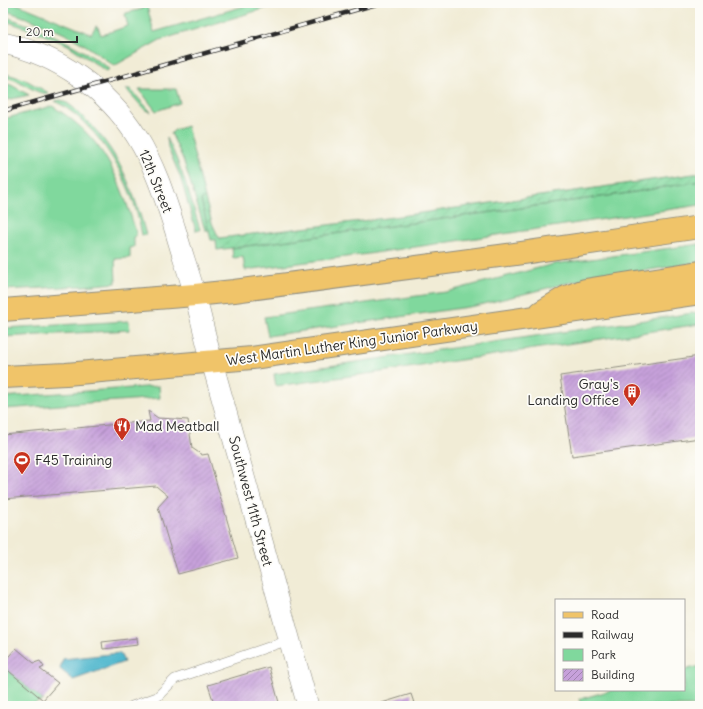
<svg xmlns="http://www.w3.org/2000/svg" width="703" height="709" viewBox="0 0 703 709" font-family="Delius,sans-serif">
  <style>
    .green { fill: #80d89d; stroke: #568264 }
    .garden { fill: url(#garden-furrows); stroke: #568264 }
    .water { fill: #4fb7cd; stroke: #3d717c }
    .building { fill: url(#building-hatch) }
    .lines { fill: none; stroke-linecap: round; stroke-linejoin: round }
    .service-casing { stroke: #8e8c80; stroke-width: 10 }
    .tertiary-casing { stroke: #8e8c80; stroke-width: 22 }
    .primary-casing { stroke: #8e8c80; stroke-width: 24 }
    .service { stroke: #fff; stroke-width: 9 }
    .tertiary { stroke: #fff; stroke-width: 21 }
    .primary { stroke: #f0c469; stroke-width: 22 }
    .rail-casing { stroke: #2b2b2b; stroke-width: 4.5 }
    .rail { stroke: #fdfcf7; stroke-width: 3; stroke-dasharray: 9; stroke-linecap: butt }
    .labels { text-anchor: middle; stroke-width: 3.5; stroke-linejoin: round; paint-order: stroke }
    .street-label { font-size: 14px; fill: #2b2b2b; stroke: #fdfcf7 }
    .poi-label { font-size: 14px; fill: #2b2b2b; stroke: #fdfcf7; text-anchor: start }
  </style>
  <defs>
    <pattern id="garden-furrows" width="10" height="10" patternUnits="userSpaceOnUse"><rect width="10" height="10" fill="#80d89d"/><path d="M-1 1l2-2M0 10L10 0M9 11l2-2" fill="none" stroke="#6fba87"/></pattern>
    <pattern id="building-hatch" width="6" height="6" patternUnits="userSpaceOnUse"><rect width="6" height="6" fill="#c7a1db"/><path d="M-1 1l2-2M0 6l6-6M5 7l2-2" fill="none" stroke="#a283b2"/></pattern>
  </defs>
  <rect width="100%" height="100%" fill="#fdfcf7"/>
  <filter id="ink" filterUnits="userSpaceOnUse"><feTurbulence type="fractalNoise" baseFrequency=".025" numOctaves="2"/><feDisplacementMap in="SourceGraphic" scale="8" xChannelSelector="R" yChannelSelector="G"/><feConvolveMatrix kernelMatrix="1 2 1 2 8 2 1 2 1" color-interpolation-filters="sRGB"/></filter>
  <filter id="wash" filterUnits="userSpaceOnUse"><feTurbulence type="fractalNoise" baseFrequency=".012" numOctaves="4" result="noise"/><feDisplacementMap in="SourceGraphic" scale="16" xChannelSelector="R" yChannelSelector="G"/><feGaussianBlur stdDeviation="0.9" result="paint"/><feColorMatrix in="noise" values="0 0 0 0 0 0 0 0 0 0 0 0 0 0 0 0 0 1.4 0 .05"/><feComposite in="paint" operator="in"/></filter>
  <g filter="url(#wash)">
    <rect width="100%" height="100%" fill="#f1ecd6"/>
    <path class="green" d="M3 3H15L91 34 96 26 98 27 101 35 128 26 125 15 126 13 143 9 142 3H146L154 32 255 3H283L160 40 114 66C100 55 84 43 67 35 47 25 25 17 3 10Z
      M3 16C45 30 74 43 110 69L106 71 68 45 37 32 3 20Z
      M3 73 24 79 49 93C38 95 29 86 19 82 14 79 8 78 3 77Z
      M3 83 11 85 29 95 3 101Z
      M126 89H130L151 112 145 110Z
      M139 89H176L180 103 156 111Z
      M61 100C71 104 78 112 85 119 119 151 134 191 146 235H142C139 221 136 207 130 193 116 157 90 120 55 101Z
      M52 106C104 137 119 177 136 232V236L134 237V247L130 248V258L115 259 116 283 83 286 3 290V119Z
      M187 126 205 198 201 200 209 230H205L183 159 171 133 175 130Z
      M167 138C182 168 191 199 200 230L196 231 180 176 168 148Z
      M700 181V205L361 255 245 270 243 257 233 258 232 248 629 193Z
      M700 244V262L572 282 475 306 268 336 264 317 446 292 554 264Z
      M700 312V324L388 371 276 386 274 374Z
      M129 321 130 330 3 337V328Z
      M159 386 160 398 3 409V397Z
      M3 666 43 700H44L29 706H3Z
      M700 666V706H582L580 699 612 690H684V670Z"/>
    <path class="garden" d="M700 173V181L629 193 217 250 216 240H211L201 200 205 198 212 223 219 238 386 218Z"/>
    <path class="water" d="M120 653 124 662 73 680 60 669 63 659Z"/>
    <g id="blocks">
      <path class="building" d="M700 356V438L572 456 560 376Z
        M148 411 158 418 188 420 192 448 202 455 208 454 238 558 178 574 158 507 168 496 156 486 3 499V435L150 421Z
        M137 638 138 645 103 649 102 642Z
        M16 648 34 663 40 661 44 667 40 669 58 683 43 700 3 666V663Z
        M269 667 280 706H215L208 685Z
        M411 694 415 706H372Z"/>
    </g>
  </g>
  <g filter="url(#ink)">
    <use href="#blocks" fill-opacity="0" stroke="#8e8c80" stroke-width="1"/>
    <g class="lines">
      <defs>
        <path id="service" d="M132 706 157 697 175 679 289 640"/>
        <path id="tertiary" d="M3 43C58 55 107 89 137 137 155 166 165 198 175 229 181 251 189 273 195 295 201 318 206 340 212 362 244 477 276 591 308 706"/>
        <path id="primary" d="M3 310 195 295 234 291 515 254 700 227
          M541 312 566 297 585 290 700 272
          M3 377 66 374 252 358 700 293"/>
      </defs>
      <use href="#service" class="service-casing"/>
      <use href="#tertiary" class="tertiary-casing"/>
      <use href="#primary" class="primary-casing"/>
      <use href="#service" class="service"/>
      <use href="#tertiary" class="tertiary"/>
      <use href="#primary" class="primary"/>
      <defs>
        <path id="rail" d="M3 111 380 3"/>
      </defs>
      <use href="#rail" class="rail-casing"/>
      <use href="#rail" class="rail"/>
    </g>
  </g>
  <defs>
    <symbol id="building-pin" viewBox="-11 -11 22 30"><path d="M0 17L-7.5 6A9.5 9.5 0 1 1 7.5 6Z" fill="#c8321e" stroke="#fdfcf7"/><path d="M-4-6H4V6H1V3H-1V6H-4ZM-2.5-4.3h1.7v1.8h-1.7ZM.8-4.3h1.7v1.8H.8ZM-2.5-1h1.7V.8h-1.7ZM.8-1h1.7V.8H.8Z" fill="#fff"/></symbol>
    <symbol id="restaurant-pin" viewBox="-11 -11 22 30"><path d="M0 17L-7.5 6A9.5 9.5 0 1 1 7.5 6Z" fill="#c8321e" stroke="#fdfcf7"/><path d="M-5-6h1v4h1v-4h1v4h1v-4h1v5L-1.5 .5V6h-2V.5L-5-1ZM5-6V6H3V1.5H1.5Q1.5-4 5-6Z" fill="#fff"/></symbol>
    <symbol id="stadium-pin" viewBox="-11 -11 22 30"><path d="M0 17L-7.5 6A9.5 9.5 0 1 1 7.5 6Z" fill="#c8321e" stroke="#fdfcf7"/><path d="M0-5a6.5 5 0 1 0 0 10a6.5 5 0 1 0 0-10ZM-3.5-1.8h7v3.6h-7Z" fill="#fff"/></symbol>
  </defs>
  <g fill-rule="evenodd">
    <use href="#building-pin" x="622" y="382" width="20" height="27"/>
    <use href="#restaurant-pin" x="112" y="416" width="20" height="27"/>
    <use href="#stadium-pin" x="12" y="450" width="20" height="27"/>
  </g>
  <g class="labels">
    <g class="street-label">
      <text transform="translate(156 181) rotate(68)" y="5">12th Street</text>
      <text transform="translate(352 343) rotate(-8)" y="5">West Martin Luther King Junior Parkway</text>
      <text transform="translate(251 501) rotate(75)" y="5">Southwest 11th Street</text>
    </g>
    <g class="poi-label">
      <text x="619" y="389" text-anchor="end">Gray's<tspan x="619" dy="16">Landing Office</tspan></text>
      <text x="135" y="431">Mad Meatball</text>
      <text x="35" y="465">F45 Training</text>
    </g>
  </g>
  <rect width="703" height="709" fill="none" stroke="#fdfcf7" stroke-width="16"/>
  <rect x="555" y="599" width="130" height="92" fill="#fdfcf7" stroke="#a9a8a5"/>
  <rect x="563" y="612" width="20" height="6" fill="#f0c469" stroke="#a9a8a5"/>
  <text x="591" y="619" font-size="12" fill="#2b2b2b">Road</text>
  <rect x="563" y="632" width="20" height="6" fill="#2b2b2b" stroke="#a9a8a5"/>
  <text x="591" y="639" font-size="12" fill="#2b2b2b">Railway</text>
  <rect x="563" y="649" width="20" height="12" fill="#80d89d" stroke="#a9a8a5"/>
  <text x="591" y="659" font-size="12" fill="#2b2b2b">Park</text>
  <rect x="563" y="669" width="20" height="12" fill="url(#building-hatch)" stroke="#a9a8a5"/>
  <text x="591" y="679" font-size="12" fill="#2b2b2b">Building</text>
  <path d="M20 36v6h57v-6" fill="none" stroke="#2b2b2b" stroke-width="2"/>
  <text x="26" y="36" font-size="12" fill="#2b2b2b" stroke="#fdfcf7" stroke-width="3" paint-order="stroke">20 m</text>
</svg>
